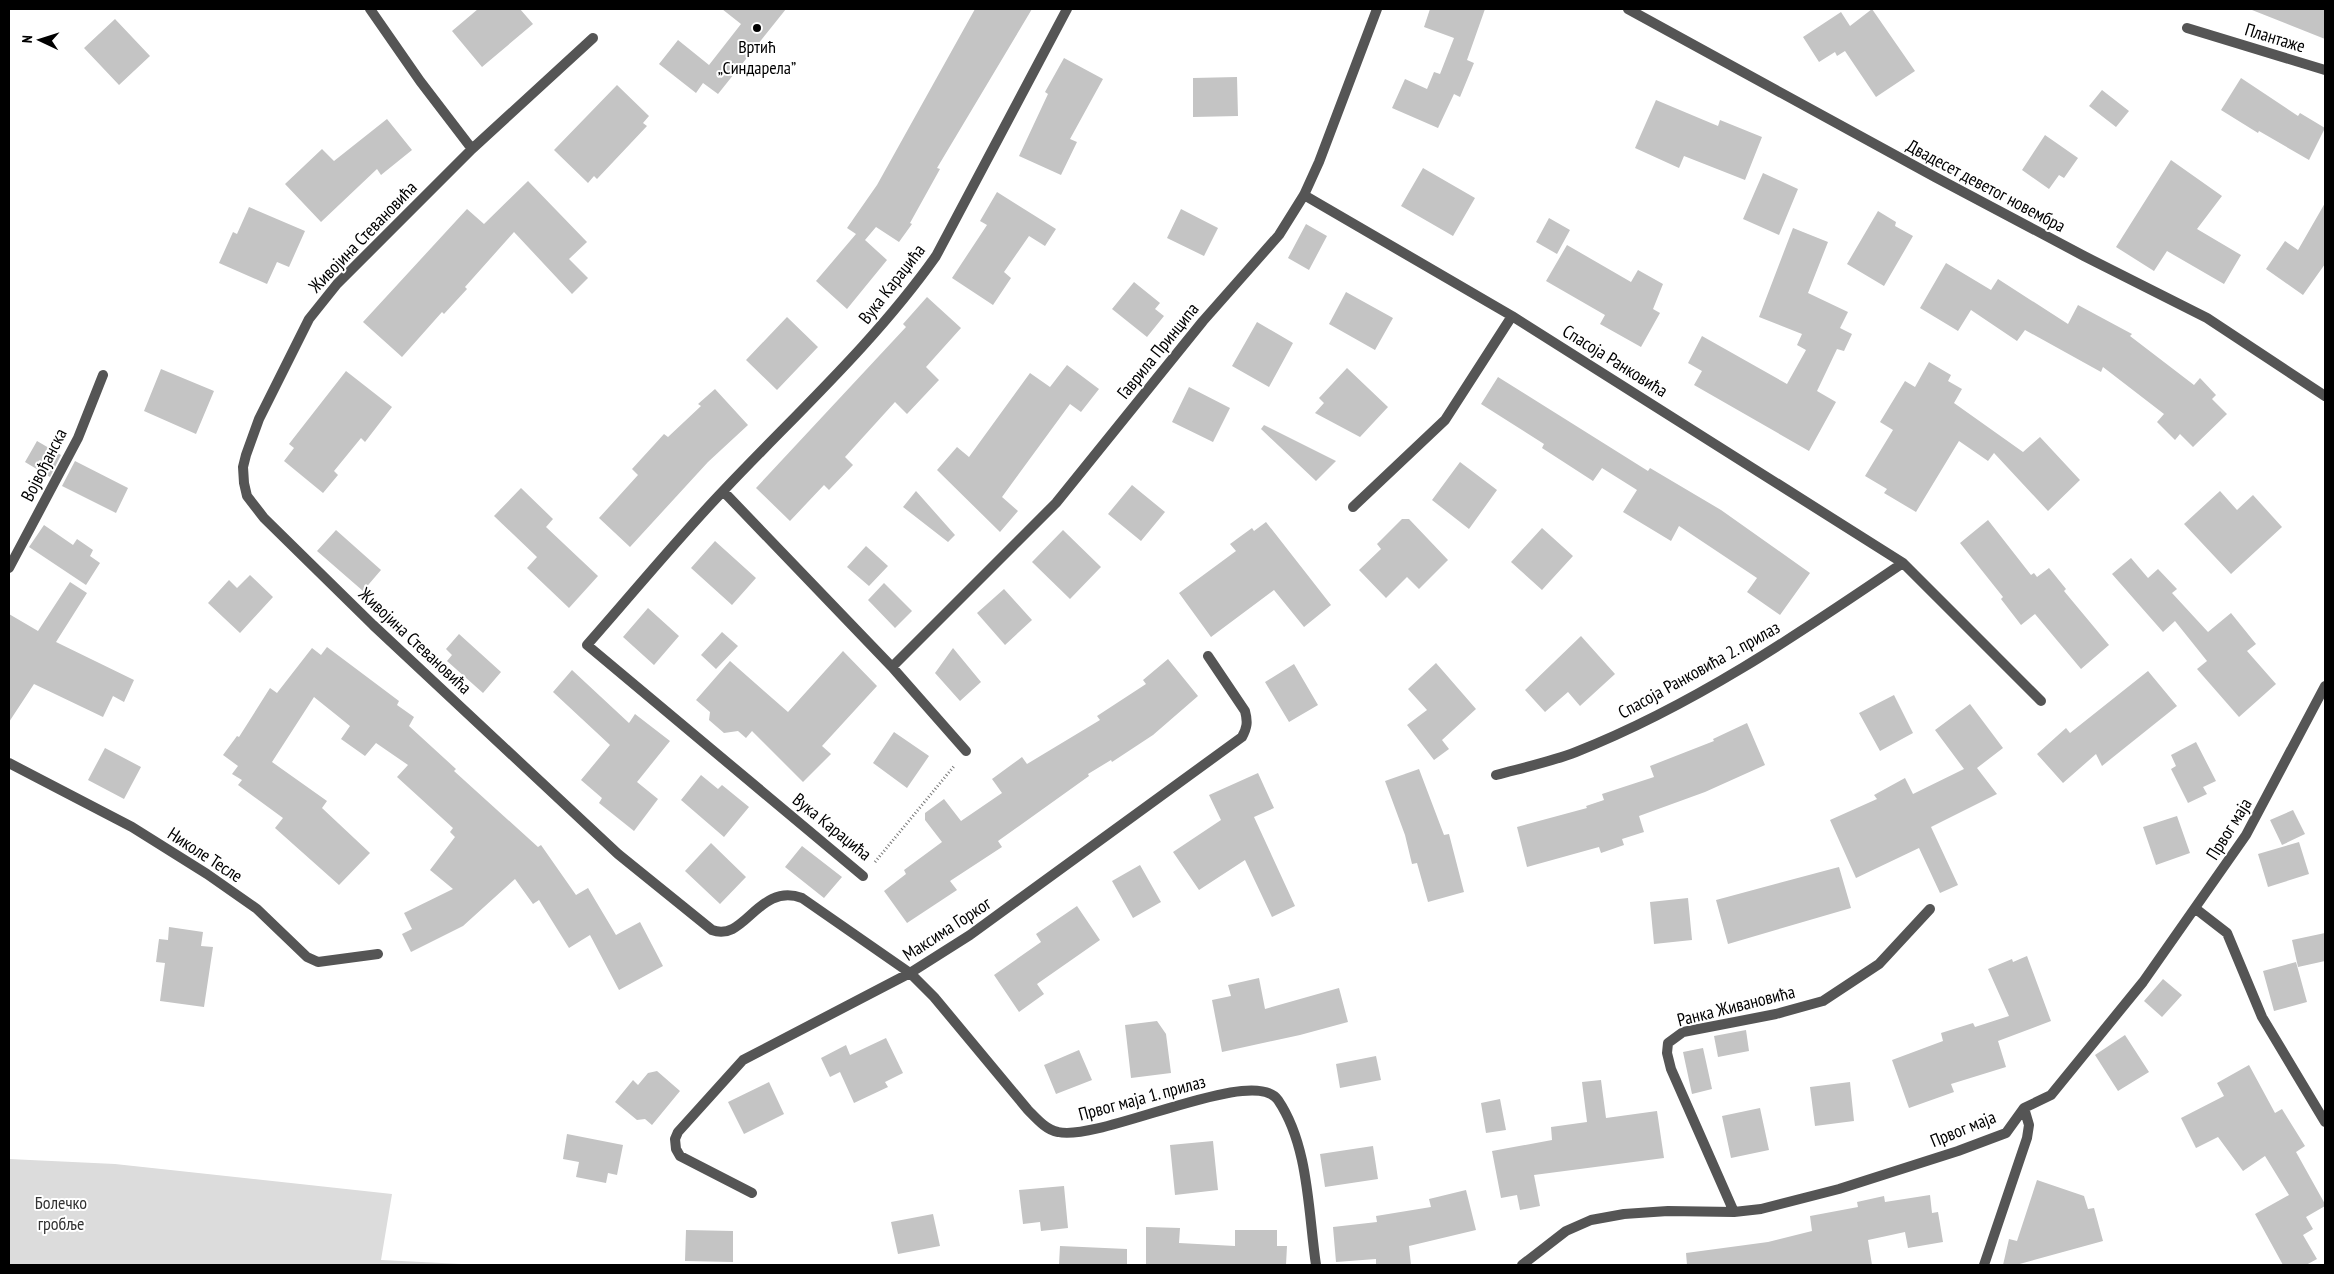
<svg xmlns="http://www.w3.org/2000/svg" width="2334" height="1274" viewBox="0 0 2334 1274" font-family="'PT Sans Narrow',sans-serif">
  <style>
    .green { fill: #dcdcdc }
    .building { fill: #c4c4c4 }
    .lines { fill: none; stroke-linecap: round; stroke-linejoin: round }
    .path { stroke: #777; stroke-width: 3; stroke-dasharray: 1 2.5; stroke-linecap: butt }
    .minor { stroke: #555; stroke-width: 10 }
    .poi-dot { fill: #000; stroke: #fff; stroke-width: 2 }
    .labels { text-anchor: middle; stroke-width: 4; stroke-linejoin: round; paint-order: stroke }
    .street-label { font-size: 18px; fill: #000; stroke: #fff }
    .poi-label { font-size: 18px; fill: #000; stroke: #fff }
    .park-label { font-size: 18px; fill: #333; stroke: #fff }
  </style>
  <rect width="100%" height="100%" fill="#fff"/>
  <path class="green" d="M9 1159 115 1164 392 1194 381 1260 482 1265H9Z"/>
  <path class="building" d="M478 9H520L533 24 482 67 452 31Z
    M722 9H786L718 94 703 83 696 93 659 64 678 40 709 65 741 24Z
    M975 9H1032L937 168 940 169 910 223 912 224 899 242 876 227 865 240 887 260 847 309 816 281 856 234 847 228 877 185Z
    M1430 9H1485L1467 60 1474 63 1460 97 1454 94 1438 128 1392 108 1405 79 1427 89 1434 72 1440 74 1454 38 1424 27Z
    M1872 9 1915 71 1876 97 1845 51 1837 56 1835 52 1819 62 1803 37 1841 12 1850 26Z
    M2252 9H2325V39L2252 10Z
    M115 19 150 56 119 85 84 48Z
    M1064 58 1103 79 1070 139 1077 142 1061 175 1019 156 1048 94 1045 92Z
    M1237 77 1238 116 1193 117V78Z
    M2241 78 2298 116 2300 113 2325 128 2309 160 2259 131 2258 133 2221 110Z
    M617 85 649 116 643 123 647 126 597 179 594 176 588 183 554 150Z
    M2102 90 2129 111 2116 127 2089 106Z
    M1656 100 1718 126 1720 120 1762 137 1745 180 1684 156 1679 168 1635 148Z
    M387 119 412 150 381 175 377 169 321 222 285 184 322 149 334 161Z
    M2045 135 2078 158 2064 178 2059 175 2049 189 2022 170Z
    M2171 160 2222 196 2197 229 2241 255 2224 284 2167 251 2154 271 2116 247Z
    M1423 168 1475 198 1453 236 1401 206Z
    M1763 173 1798 189 1779 235 1743 219Z
    M528 181 587 242 569 259 588 278 572 294 514 232 465 287 467 289 444 314 442 312 402 357 363 322 467 209 484 224Z
    M997 192 1056 229 1045 246 1029 236 1004 272 1011 278 993 305 952 278 987 225 980 221Z
    M2325 203V264L2303 295 2266 269 2285 241 2298 250Z
    M249 207 305 231 289 267 277 262 267 284 219 263 233 232 237 234Z
    M1181 209 1218 228 1204 256 1167 238Z
    M1878 211 1896 222 1895 226 1913 236 1884 286 1847 264Z
    M1549 218 1570 230 1557 254 1536 242Z
    M1306 224 1327 236 1309 270 1288 258Z
    M1793 228 1828 242 1808 293 1848 312 1840 328 1852 334 1844 351 1837 349 1817 391 1836 402 1809 451 1694 385 1702 371 1688 363 1702 336 1787 384 1806 350 1797 345 1802 334 1759 317Z
    M1567 245 1631 282 1638 270 1663 284 1653 309 1660 313 1641 347 1600 324 1605 315 1546 281Z
    M1946 263 1991 290 1998 279 2068 324 2078 305 2132 334 2130 336 2194 385 2200 378 2216 395 2212 399 2227 414 2193 447 2180 434 2175 440 2157 422 2164 414 2103 367 2101 372 2025 330 2017 341 1971 310 1958 331 1920 308Z
    M1134 282 1160 303 1155 309 1164 316 1147 337 1112 309Z
    M1346 292 1393 318 1375 350 1329 324Z
    M927 297 961 328 926 367 939 380 907 414 895 402 845 457 853 465 829 490 824 485 790 521 756 488 906 327 903 324Z
    M787 317 818 347 777 390 746 360Z
    M1257 322 1293 343 1269 387 1232 366Z
    M1929 362 1951 375 1948 381 1962 389 1954 403 2023 452 2040 437 2080 480 2048 511 1994 453 1988 461 1959 441 1916 512 1884 493 1887 489 1865 476 1893 430 1880 422 1905 381 1915 387Z
    M1067 365 1099 389 1081 412 1070 404 1002 497 1018 511 1000 532 937 470 957 447 969 457 1030 373 1050 387Z
    M1347 368 1388 407 1360 437 1315 413 1324 403 1319 398Z
    M161 369 214 391 196 434 144 411Z
    M346 371 392 407 365 442 361 438 334 471 338 475 323 493 284 461 294 448 289 444Z
    M1498 377 1648 471 1650 468 1721 510 1810 573 1780 615 1747 592 1757 578 1679 526 1671 541 1623 512 1637 490 1602 468 1593 481 1542 448 1544 444 1481 404Z
    M1189 387 1230 408 1213 442 1172 422Z
    M715 389 748 425 708 462 630 547 599 518 638 475 632 469 664 434 668 437 701 406 698 404Z
    M1264 425 1336 461 1316 481 1261 429Z
    M37 441 61 455 50 477 25 462Z
    M75 461 128 488 116 513 62 486Z
    M1460 462 1497 490 1469 529 1432 500Z
    M1132 485 1165 512 1141 541 1108 514Z
    M521 488 553 519 546 527 598 576 569 608 527 568 537 557 494 516Z
    M916 491 955 535 948 542 903 507Z
    M2220 491 2237 510 2253 495 2282 527 2231 574 2184 524Z
    M1402 519H1409L1448 560 1419 589 1407 577 1386 598 1359 570 1381 549 1377 544Z
    M1988 520 2031 575 2034 573 2037 577 2049 568 2066 589 2064 591 2109 645 2081 669 2035 614 2021 625 2001 599 2003 597 1960 543Z
    M1266 522 1331 605 1304 627 1274 590 1211 637 1179 593 1236 551 1230 544 1252 528 1254 531Z
    M44 525 73 545 77 539 93 550 90 556 100 563 86 585 29 547Z
    M1542 528 1573 556 1542 590 1511 562Z
    M336 530 381 570 363 591 317 551Z
    M1063 530 1101 567 1070 599 1032 562Z
    M715 541 756 578 732 605 691 568Z
    M866 546 888 566 869 586 847 567Z
    M2131 558 2148 578 2158 569 2177 589 2172 593 2208 632 2231 613 2256 644 2247 651 2276 684 2239 717 2197 669 2207 661 2175 621 2163 632 2112 574Z
    M250 575 273 597 240 633 208 603 229 580 237 588Z
    M70 582 87 593 56 642 134 680 124 702 113 696 103 717 34 684 9 722V614L38 631Z
    M884 583 912 611 895 628 868 600Z
    M1004 589 1032 620 1005 645 977 613Z
    M648 608 679 636 654 665 623 637Z
    M722 632 738 646 716 669 701 655Z
    M459 634 501 672 483 693 447 661 452 655 446 649Z
    M1581 636 1615 674 1580 706 1568 692 1545 712 1525 690Z
    M327 647 399 701 397 705 414 717 409 726 456 769 454 771 538 847 541 845 576 895 588 888 616 935 640 922 663 966 619 990 590 935 569 948 539 900 533 904 515 879 463 926 411 952 402 934 412 929 404 913 453 889 430 870 455 837 450 832 453 828 397 777 408 765 376 743 365 756 341 739 350 726 314 697 272 762 327 801 322 808 370 853 339 885 275 828 283 818 238 785 242 780 232 774 238 766 223 755 237 736 239 737 270 688 277 693 312 648 321 655Z
    M953 648 981 682 960 701 935 673Z
    M843 651 877 686 822 746 831 754 803 782 752 731 746 738 738 731 724 733 709 720 710 712 696 700 730 661 788 712Z
    M1168 659 1198 696 1153 735 1112 762 1111 760 1088 774 1089 776 998 841 1002 847 950 881 957 890 907 923 884 891 906 874 904 870 942 842 925 820V813L944 799 961 821 1002 793 992 779 1022 757 1027 764 1100 720 1097 716 1146 684 1143 680Z
    M1436 663 1476 709 1442 740 1449 749 1434 760 1407 725 1427 710 1408 689Z
    M1294 664 1318 705 1289 722 1265 682Z
    M572 670 629 723 635 714 670 741 637 782 658 799 634 831 599 803 602 798 581 780 610 745 553 692Z
    M2148 671 2177 706 2102 766 2096 754 2063 783 2037 754 2066 728 2070 733Z
    M1894 695 1913 733 1880 751 1859 713Z
    M1970 704 2003 748 1977 768 1997 794 1931 827 1958 885 1940 893 1919 848 1856 878 1830 820 1877 799 1874 795 1905 778 1913 794 1964 769 1935 730Z
    M1747 723 1765 765 1705 792 1639 816 1644 832 1622 839 1624 845 1601 853 1599 847 1527 867 1517 827 1587 808 1586 806 1604 800 1602 794 1654 777 1650 766 1714 741 1713 739Z
    M894 732 929 756 907 788 873 763Z
    M2196 742 2216 781 2203 787 2207 794 2188 803 2171 769 2176 766 2171 755Z
    M105 748 141 767 124 799 88 780Z
    M1419 769 1444 835 1449 834 1464 892 1428 902 1417 863 1412 864 1405 835 1385 781Z
    M1258 773 1274 808 1254 817 1295 906 1272 917 1245 860 1199 890 1173 852 1221 820 1209 795Z
    M701 775 718 789 722 785 749 807 724 837 681 800Z
    M2293 810 2305 834 2282 845 2270 820Z
    M2177 816 2190 853 2156 865 2143 827Z
    M2299 842 2309 874 2268 887 2258 854Z
    M711 843 746 877 720 904 685 871Z
    M802 846 842 877 824 898 785 867Z
    M1140 865 1161 902 1133 918 1112 881Z
    M1839 867 1851 908 1728 944 1716 900Z
    M1688 898 1692 940 1654 944 1650 902Z
    M1077 906 1100 940 1037 984 1044 994 1019 1012 994 975 1041 942 1036 934Z
    M169 927 203 932 201 946 213 947 204 1007 160 1001 165 963 156 962 159 939 168 940Z
    M2325 933V961L2298 967 2292 940Z
    M2027 956 2051 1021 1998 1041 2006 1067 1951 1084 1954 1092 1909 1108 1892 1060 1943 1041 1941 1033 1973 1023 1975 1027 2009 1016 1988 969 2012 959 2013 962Z
    M2296 962 2307 1002 2274 1011 2263 971Z
    M1259 978 1265 1009 1339 988 1348 1022 1300 1035 1222 1052 1212 1000 1231 996 1228 985Z
    M2163 979 2182 995 2162 1017 2144 1001Z
    M1157 1021 1166 1034 1171 1073 1131 1078 1125 1025Z
    M1746 1030 1749 1051 1718 1057 1714 1036Z
    M2125 1035 2149 1072 2118 1091 2095 1055Z
    M886 1038 903 1073 885 1082 888 1087 854 1103 840 1072 830 1077 821 1058 846 1045 850 1055Z
    M1703 1048 1712 1089 1692 1094 1683 1052Z
    M1079 1050 1092 1080 1056 1094 1044 1065Z
    M1376 1056 1381 1080 1340 1088 1336 1064Z
    M2249 1065 2275 1113 2282 1109 2305 1146 2296 1152 2325 1204V1206L2306 1217 2313 1229 2303 1235 2317 1259 2306 1265H2283L2255 1214 2289 1195 2265 1156 2243 1171 2218 1137 2196 1148 2181 1118 2224 1096 2217 1083Z
    M657 1071 680 1091 652 1125 645 1119 637 1120 615 1102 633 1080 638 1085 648 1073Z
    M1601 1080 1606 1118 1657 1111 1664 1158 1534 1175 1540 1206 1520 1210 1517 1195 1501 1198 1492 1151 1552 1140 1551 1127 1587 1122 1582 1082Z
    M769 1082 784 1114 744 1134 728 1102Z
    M1850 1082 1854 1121 1815 1126 1810 1087Z
    M1500 1099 1506 1130 1486 1133 1481 1103Z
    M1760 1108 1769 1150 1731 1158 1722 1116Z
    M567 1134 623 1145 617 1175 608 1173 606 1183 576 1177 579 1162 563 1159Z
    M1213 1141 1218 1190 1175 1195 1170 1145Z
    M1373 1146 1378 1179 1325 1187 1320 1154Z
    M2037 1180 2084 1196 2088 1209 2094 1208 2103 1241 2016 1265H2003L2009 1239 2017 1241Z
    M1064 1186 1068 1228 1041 1231 1040 1222 1023 1224 1019 1190Z
    M1466 1190 1476 1230 1409 1246 1411 1265H1376V1259L1336 1262 1333 1227 1377 1222 1376 1216 1431 1207 1429 1199Z
    M1930 1195 1932 1213 1938 1212 1943 1242 1908 1248 1905 1232 1868 1240 1872 1265H1687L1686 1253 1768 1242 1812 1231 1810 1216 1858 1207 1857 1202 1884 1196 1885 1202Z
    M933 1214 940 1246 898 1254 891 1222Z
    M1146 1227 1180 1228 1179 1243 1235 1246V1230H1277V1246H1287L1286 1265H1146Z
    M686 1230 733 1231V1262L685 1261Z
    M1060 1246 1127 1249V1265H1059Z"/>
  <g class="lines">
    <path class="path" d="M875 862 955 765"/>
    <path class="minor" d="M370 9 420 81 472 149
      M1628 9 1935 177 2084 256 2207 318 2325 396
      M2187 28 2325 70
      M593 38 472 149 337 284 309 319 259 419 246 455 243 467 244 483 247 496 264 518 373 625 618 854 712 930C745 943 758 882 802 898L910 973 934 997 1028 1110C1036 1118 1046 1130 1058 1132 1101 1142 1254 1064 1278 1100 1309 1146 1308 1211 1316 1265
      M1304 195 1512 316 1903 563 2041 701
      M723 491 892 667 966 751
      M1353 507 1445 420 1512 316
      M9 568 78 438 103 375
      M892 667 1056 503 1203 321 1279 235 1304 195 1319 162 1377 9
      M9 763 132 827 207 874 257 909 307 957 318 962 378 954
      M1496 775C1522 768 1550 762 1576 752 1693 706 1800 633 1903 563
      M863 876 587 645C633 593 677 539 725 489 797 413 875 342 936 256L1067 9
      M2196 909 2227 933 2262 1017 2325 1122
      M752 1193 680 1156 676 1149 675 1139 678 1132 743 1060 910 973 970 935 1242 737C1247 728 1248 722 1245 711L1208 656
      M1734 1212 1671 1069 1667 1053 1668 1043 1683 1032 1776 1014 1823 1001 1879 964 1930 909
      M1522 1265 1566 1231 1591 1220 1624 1214 1668 1211 1734 1212 1761 1209 1839 1189 1958 1151 2006 1133 2024 1108 2051 1095 2143 982 2246 835 2325 686
      M1984 1265 2027 1138 2029 1125 2024 1108"/>
  </g>
  <circle class="poi-dot" cx="757" cy="28" r="5"/>
  <g class="labels">
    <g class="street-label">
      <text transform="translate(2275 38) rotate(17)" y="6">Плантаже</text>
      <text transform="translate(1986 186) rotate(28)" y="6">Двадесет деветог новембра</text>
      <text transform="translate(363 237) rotate(-46)" y="6">Живојина Стевановића</text>
      <text transform="translate(892 284) rotate(-52)" y="6">Вука Караџића</text>
      <text transform="translate(1158 351) rotate(-51)" y="6">Гаврила Принципа</text>
      <text transform="translate(1615 361) rotate(32)" y="6">Спасоја Ранковића</text>
      <text transform="translate(44 465) rotate(-63)" y="6">Војвођанска</text>
      <text transform="translate(415 641) rotate(43)" y="6">Живојина Стевановића</text>
      <text transform="translate(1699 670) rotate(-29)" y="6">Спасоја Ранковића 2. прилаз</text>
      <text transform="translate(832 827) rotate(39)" y="6">Вука Караџића</text>
      <text transform="translate(2229 829) rotate(-58)" y="6">Првог маја</text>
      <text transform="translate(205 855) rotate(33)" y="6">Николе Тесле</text>
      <text transform="translate(947 929) rotate(-33)" y="6">Максима Горког</text>
      <text transform="translate(1736 1006) rotate(-14)" y="6">Ранка Живановића</text>
      <text transform="translate(1142 1098) rotate(-15)" y="6">Првог маја 1. прилаз</text>
      <text transform="translate(1963 1129) rotate(-22)" y="6">Првог маја</text>
    </g>
    <g class="poi-label">
      <text x="757" y="53">Вртић<tspan x="757" dy="21">„Синдарела”</tspan></text>
    </g>
    <g class="park-label">
      <text x="61" y="1209">Болечко<tspan x="61" dy="21">гробље</tspan></text>
    </g>
  </g>
  <rect width="2334" height="1274" fill="none" stroke="#000000" stroke-width="20"/>
  <g transform="translate(40 40) rotate(274)" stroke="#ffffff" stroke-width="4" paint-order="stroke">
  <path d="M0-4L9 19L0 12L-9 19Z" fill="#000000"/>
  <text y="-8" font-size="14" font-weight="bold" text-anchor="middle" fill="#000000">N</text>
  </g>
</svg>
